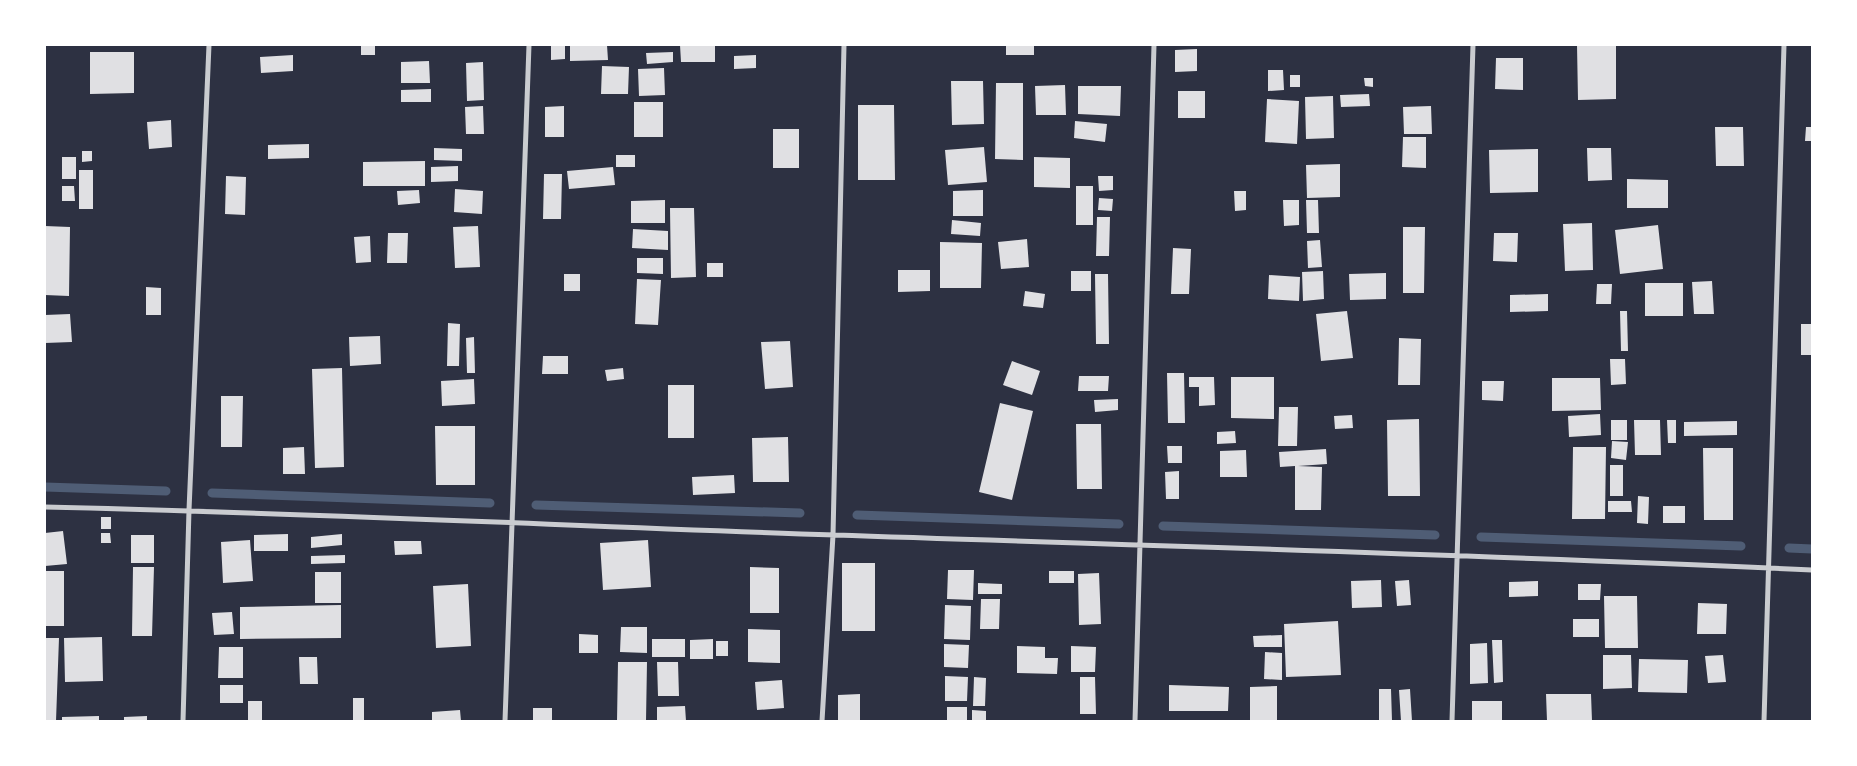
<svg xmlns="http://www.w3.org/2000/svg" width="1857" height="766" viewBox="0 0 1857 766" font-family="Inter,sans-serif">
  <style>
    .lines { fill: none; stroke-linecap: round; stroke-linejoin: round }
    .stream { stroke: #4f5d75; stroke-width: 9 }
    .building { fill: #e0e0e3 }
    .minor { stroke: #caccd0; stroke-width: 5 }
  </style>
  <rect width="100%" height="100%" fill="#2d3142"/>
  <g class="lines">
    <path class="stream" d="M45 487 166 491
      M212 493 490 503
      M536 505 800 513
      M857 515 1119 524
      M1163 526 1435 535
      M1481 537 1741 546
      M1789 548 1812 549"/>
  </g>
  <path class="building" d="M361 45H375V55H361Z
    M551 45H565V59L551 60Z
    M570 45H607L608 60 570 61Z
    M680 45H715V62H681Z
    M1006 45H1034V55H1006Z
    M1577 45H1616V99L1578 100Z
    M1197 49V71L1175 72V50Z
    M90 52H134V93L90 94Z
    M673 52V62L647 64 646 53Z
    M293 55V71L261 73 260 57Z
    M756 55V68L734 69V56Z
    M1496 58H1523V90L1495 89Z
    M429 61 430 83H401V62Z
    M483 62 484 100 467 101 466 63Z
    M602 66 629 67 628 94H601Z
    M664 68 665 95 639 96 638 69Z
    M1268 70H1283L1284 90 1268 91Z
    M1290 75H1300V87H1290Z
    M1364 78H1373V87L1365 86Z
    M951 81H983L984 124 952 125Z
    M996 83H1023V160L995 159Z
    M1065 85 1066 115H1036L1035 86Z
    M1078 86H1121L1120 116 1078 114Z
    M431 89V102H401V90Z
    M1178 91H1205V118H1178Z
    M1369 94 1370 106 1341 107 1340 95Z
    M1333 96 1334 138 1306 139 1305 97Z
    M1267 99 1299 101 1297 144 1265 142Z
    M634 102H663V137H634Z
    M858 105H894L895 180H858Z
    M483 106 484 134H466L465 107Z
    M564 106V137H545V107Z
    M1431 106 1432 134H1404L1403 107Z
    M171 120 172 147 149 149 147 122Z
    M1075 121 1107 124 1105 142 1074 138Z
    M1715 127H1743L1744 166H1716Z
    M1806 127H1812V141H1805Z
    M773 129H799V168H773Z
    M1403 137H1426V168L1402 167Z
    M309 144V158L268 159V145Z
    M984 147 987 182 948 185 945 150Z
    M434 148 462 149V161L434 160Z
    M1587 148H1611L1612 180 1588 181Z
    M1538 149V192L1490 193 1489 150Z
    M82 151H92V161L82 162Z
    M616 155H635V167H616Z
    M62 157H76V179H62Z
    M1034 157 1070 158V188L1034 187Z
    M425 161V186H363V162Z
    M1340 164V197L1307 198 1306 165Z
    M458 166V181L431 182V167Z
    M613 167 615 185 569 189 567 171Z
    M79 170H93V209H79Z
    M544 174H562L561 219H543Z
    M226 176 246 177 245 215 225 214Z
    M1098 176H1113V190L1099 191Z
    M1627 179 1668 180V208H1627Z
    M62 186H74L75 201H62Z
    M1076 186H1093V225H1076Z
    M455 189 483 191 482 214 454 212Z
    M419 190 420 203 398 205 397 191Z
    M983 190V216H953V191Z
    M1234 191H1246V210L1235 211Z
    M1099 198 1113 199 1112 211 1098 210Z
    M665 200V223H631V201Z
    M1283 200H1299V225L1284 226Z
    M1306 200H1318L1319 233H1307Z
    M670 208H694L696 277 671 278Z
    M1097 217H1110L1109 256H1096Z
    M952 220 981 223 980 236 951 234Z
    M1592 223 1593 270 1565 271 1563 224Z
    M1658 225 1663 269 1620 274 1615 230Z
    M45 226 70 227 69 296 45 295Z
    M478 226 480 267 455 268 453 227Z
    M1403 227H1425L1424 293H1403Z
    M633 229 668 231V250L632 248Z
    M388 233H408L407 263H387Z
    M1494 233H1518L1517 262 1493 261Z
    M370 236 371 262 356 263 354 237Z
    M1027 239 1029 267 1001 269 998 242Z
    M1320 240 1322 267 1308 268 1307 241Z
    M940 242 982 243 981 288H940Z
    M1173 248 1191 249 1189 294H1171Z
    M637 258H663V274L637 273Z
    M707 263H723V277H707Z
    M898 270H930V291L898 292Z
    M1071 271H1091V291H1071Z
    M1323 271 1324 299 1303 301 1302 272Z
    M1386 273V299L1350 300 1349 274Z
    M564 274H580V291H564Z
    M1095 274H1108L1109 344H1096Z
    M1269 275 1300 277 1299 301 1268 299Z
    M637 279 661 280 658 325 635 324Z
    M1712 281 1714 314H1694L1692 282Z
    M1645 283H1683V316H1645Z
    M1597 284H1612L1611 304H1596Z
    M146 287 161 288V315H146Z
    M1025 291 1045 294 1043 308 1023 306Z
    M1548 294V311L1510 312V295Z
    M1347 311 1353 358 1321 361 1316 314Z
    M1620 311H1627L1628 351H1621Z
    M70 314 72 342 45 343V315Z
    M448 323 460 324 459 366H447Z
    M1801 324H1812V355H1801Z
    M380 336 381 364 350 366 349 337Z
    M474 337 475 373H467L466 338Z
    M1399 338 1421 339 1420 385H1398Z
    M790 341 793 387 765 389 761 342Z
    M543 356H568V374H542Z
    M1610 359H1625L1626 384 1611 385Z
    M1012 361 1040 371 1032 395 1003 385Z
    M342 368 344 467 315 468 312 369Z
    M623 368 624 379 607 381 605 370Z
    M1167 373H1184L1185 423H1168Z
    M1079 376H1109L1108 391H1078Z
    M1189 377H1214L1215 405 1199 406V387H1189Z
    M1231 377H1274V419L1231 418Z
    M1552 378H1600L1601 410 1552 411Z
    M474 379 475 404 442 406 441 381Z
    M1482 381H1504L1503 401 1482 400Z
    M668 385H694V438H668Z
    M221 396H243L242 447H221Z
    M1118 399V410L1095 412 1094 400Z
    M1000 403 1033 411 1012 500 979 492Z
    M1279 407H1298L1297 446H1278Z
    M1600 414 1601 435 1569 437 1568 416Z
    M1352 415 1353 428 1335 429 1334 416Z
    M1419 419 1420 496H1388L1387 420Z
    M1611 420H1627V440H1611Z
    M1634 420H1660L1661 455H1635Z
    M1667 420H1676V443H1668Z
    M1737 421V435L1684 436V422Z
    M1076 424H1101L1102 489H1077Z
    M435 426H475V485H436Z
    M1235 431 1236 443 1217 444V432Z
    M788 437 789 482H753L752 438Z
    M1612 441 1628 442 1626 460 1611 458Z
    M1167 446H1182V463H1168Z
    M304 447 305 474H283V448Z
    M1573 447H1606L1605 519H1572Z
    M1703 448H1733V520H1704Z
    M1326 449 1327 464 1298 466 1322 467 1321 510H1295V466L1280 467 1279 452Z
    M1246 450 1247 477H1220V451Z
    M1610 465H1623V496H1610Z
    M1179 471V499H1166L1165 472Z
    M734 475 735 493 693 495 692 477Z
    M1638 496 1649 497 1648 524 1637 523Z
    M1608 501H1631L1632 512H1608Z
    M1663 506H1685V523H1663Z
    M101 517H111V529H101Z
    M63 531 67 564 45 566V533Z
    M101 533H110L111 543H101Z
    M288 534V551H254V535Z
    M342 534V545L311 548V537Z
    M131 535H154V563H131Z
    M250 540 253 581 223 583 221 542Z
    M648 540 651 587 603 590 600 543Z
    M394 541H421L422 554 395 555Z
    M345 555V563L311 564V556Z
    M842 563H875V631H842Z
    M133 567H154L152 636H132Z
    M750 567 779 568V613H750Z
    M948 570H974L973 600 947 599Z
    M45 571H64V626H45Z
    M1049 571H1074V583H1049Z
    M315 572H341V603H315Z
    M1099 573 1101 624 1079 625 1078 574Z
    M1381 580 1382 607 1352 608 1351 581Z
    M1409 580 1411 605 1397 606 1395 581Z
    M1538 581V596L1509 597V582Z
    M978 583 1002 584V594H978Z
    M468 584 471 646 436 648 433 586Z
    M1578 584H1601L1600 600H1578Z
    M1604 596H1637L1638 648H1605Z
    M981 599H1000L999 629H980Z
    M1698 603 1727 604 1726 634H1697Z
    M341 605V638L240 639V607Z
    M945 605 971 606 970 640 944 639Z
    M232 612 234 634 214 635 212 613Z
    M1573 619H1599V637H1573Z
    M1338 621 1341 675 1286 677 1284 624Z
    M621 627H647V653L620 652Z
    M748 629 780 630V663L748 662Z
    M579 634 598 635V653H579Z
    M1282 635V647H1254L1253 636Z
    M102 637 103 681 65 682 64 638Z
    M45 638H59L56 721H45Z
    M652 639H685V657H652Z
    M713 639V659H690V640Z
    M1492 640H1502L1503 682 1494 683Z
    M716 641H728V656H716Z
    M1487 643 1488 683 1470 684V644Z
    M944 644 969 645 968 668 944 667Z
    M1017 646 1045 647V658H1058L1057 674 1017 673Z
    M1071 646 1096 647 1095 672H1071Z
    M219 647H243V678H218Z
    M1265 652 1282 653V680L1264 679Z
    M1603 655H1631L1632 688 1603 689Z
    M1723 655 1726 682 1708 683 1705 656Z
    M299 657H317L318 684H300Z
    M1639 659 1688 660 1687 693 1638 692Z
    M618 662H647L646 721H617Z
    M657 662H678L679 696H658Z
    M945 676 968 677 967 701H945Z
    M974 677 986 678 985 706H973Z
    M1080 677H1095L1096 714H1080Z
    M782 680 784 708 757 710 755 682Z
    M220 685H243V703H220Z
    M1169 685 1229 687 1228 711H1169Z
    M1277 686V721H1250V687Z
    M1379 689H1391L1392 721H1379Z
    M1410 689 1412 721H1401L1399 690Z
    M860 694V721H838V695Z
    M1546 694H1591L1592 721H1547Z
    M353 698H364V721H353Z
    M248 701H262V721H248Z
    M1472 701H1502V721H1472Z
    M685 706 686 721H657V707Z
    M947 707H967V721H947Z
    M533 708H552V721H533Z
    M460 710 461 721H432V712Z
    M972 710 986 711V721H972Z
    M99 716V721H62V717Z
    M147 716V721H124V717Z"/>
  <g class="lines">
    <path class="minor" d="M45 507C309 513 572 526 835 535 1161 546 1487 555 1812 570
      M183 721 189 510 209 45
      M505 721 529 45
      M822 721 833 535 844 45
      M1135 721 1154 45
      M1452 721 1473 45
      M1764 721 1784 45"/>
  </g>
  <rect width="1857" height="766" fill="none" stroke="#ffffff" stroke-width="92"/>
</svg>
